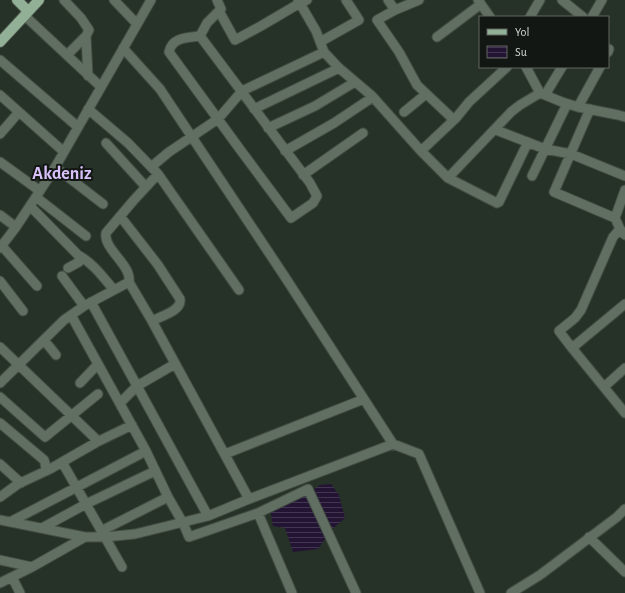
<svg xmlns="http://www.w3.org/2000/svg" width="625" height="593" viewBox="0 0 625 593" font-family="'Alegreya Sans',sans-serif">
  <style>
    .water { fill: url(#water-rules) }
    .lines { fill: none; stroke-linecap: round; stroke-linejoin: round }
    .minor-casing { stroke: #424c43; stroke-width: 11 }
    .major-casing { stroke: #424c43; stroke-width: 12 }
    .minor { stroke: #606f62; stroke-width: 9 }
    .major { stroke: #92b095; stroke-width: 10 }
    .labels { text-anchor: middle; stroke-width: 4; stroke-linejoin: round; paint-order: stroke }
    .district-label { font-size: 18px; font-weight: bold; fill: #d8c1f9; stroke: #121713 }
  </style>
  <defs>
    <pattern id="water-rules" width="6" height="5" patternUnits="userSpaceOnUse"><rect width="6" height="5" fill="#231434"/><path d="M0 2.5h6" fill="none" stroke="#423650"/></pattern>
  </defs>
  <rect width="100%" height="100%" fill="#263127"/>
  <path class="water" d="M331 484 339 495 345 518 331 530 318 549 293 552 285 528 273 526 270 509 291 494 314 489 320 485Z"/>
  <g class="lines">
    <defs>
      <path id="minor" d="M64 0 81 18 89 30 86 36 67 55
        M114 0 137 24
        M298 0 316 31 324 52 339 68 372 96 421 151 448 178 497 203 499 202 528 142
        M388 0 395 10 419 0
        M478 0 490 17
        M562 0 583 17
        M395 10 377 20 399 52 417 85 454 120
        M219 11 235 40 261 26 300 3 307 0
        M24 15 101 87
        M530 17 540 0
        M592 17 602 0
        M86 36 88 76
        M200 36 310 183 317 196 313 203 291 218 239 148 169 52C172 37 187 38 200 36L207 23 221 9 217 0
        M437 37 481 4
        M320 42 359 20 346 0
        M123 48 160 89 285 277 393 444 419 454 480 593
        M608 52 609 49
        M0 60 78 127
        M526 67 540 93 562 102 578 107 618 115 625 117
        M0 95 64 152
        M545 95 562 67
        M578 107 600 67
        M88 109 128 143 158 174 239 290
        M254 109 339 68
        M590 109 554 192 615 218 620 229 625 235
        M404 112 426 94
        M268 128 315 106 355 82
        M496 130 545 149 571 154 625 176
        M0 134 19 112
        M106 143 146 187
        M285 151 334 123 373 97
        M421 151 456 118 469 102 507 67
        M0 162 40 191
        M55 167 103 204
        M151 167 169 152 218 119 242 91 324 52
        M303 175 363 133
        M532 176 567 104
        M448 178 511 112 520 105 540 93
        M36 197 86 236
        M30 206 78 255 80 259 79 262 68 268
        M0 215 16 227
        M120 216 158 265 180 299C182 311 161 316 152 321
        M615 218 625 190
        M2 246 37 286
        M0 248 16 227 53 171 151 0
        M78 255C93 263 103 277 114 290
        M62 276 84 306
        M0 281 23 311
        M129 282 152 321 249 499
        M91 302 137 386 120 403
        M625 304 572 348 625 413
        M71 315 146 451 168 497 183 523 189 537 258 513 292 593
        M44 340 56 355
        M0 347 98 441
        M572 348 559 331 575 318 581 310 613 237 620 229
        M175 364 137 386 208 516
        M0 383 64 320 84 306 129 282C132 265 103 249 106 233L133 201 158 174
        M80 383 98 364
        M604 387 625 368
        M0 397 45 437 98 394
        M0 423 44 460 45 463 46 471
        M225 454 364 399
        M62 462 122 567
        M0 464 21 483
        M0 497 18 484 50 469 97 442 132 425
        M258 513 308 489 356 593
        M0 520 85 537H105L135 534 208 516 249 499 393 444
        M10 522 146 451
        M42 528 86 504 155 471
        M101 531 168 497
        M589 537 625 572
        M0 560 32 567
        M12 577 20 593
        M0 583 32 567 85 537
        M511 593 540 575 617 517 625 509"/>
      <path id="major" d="M17 0 28 11
        M0 42 39 0"/>
    </defs>
    <use href="#minor" class="minor-casing"/>
    <use href="#major" class="major-casing"/>
    <use href="#minor" class="minor"/>
    <use href="#major" class="major"/>
  </g>
  <g class="labels">
    <g class="district-label">
      <text x="62" y="179">Akdeniz</text>
    </g>
  </g>
  <rect x="479" y="16" width="130" height="52" fill="#121713" stroke="#606661"/>
  <rect x="487" y="29" width="20" height="6" fill="#92b095" stroke="#606661"/>
  <text x="515" y="36" font-size="12" fill="#d5dcd5">Yol</text>
  <rect x="487" y="46" width="20" height="12" fill="url(#water-rules)" stroke="#606661"/>
  <text x="515" y="56" font-size="12" fill="#d5dcd5">Su</text>
</svg>
